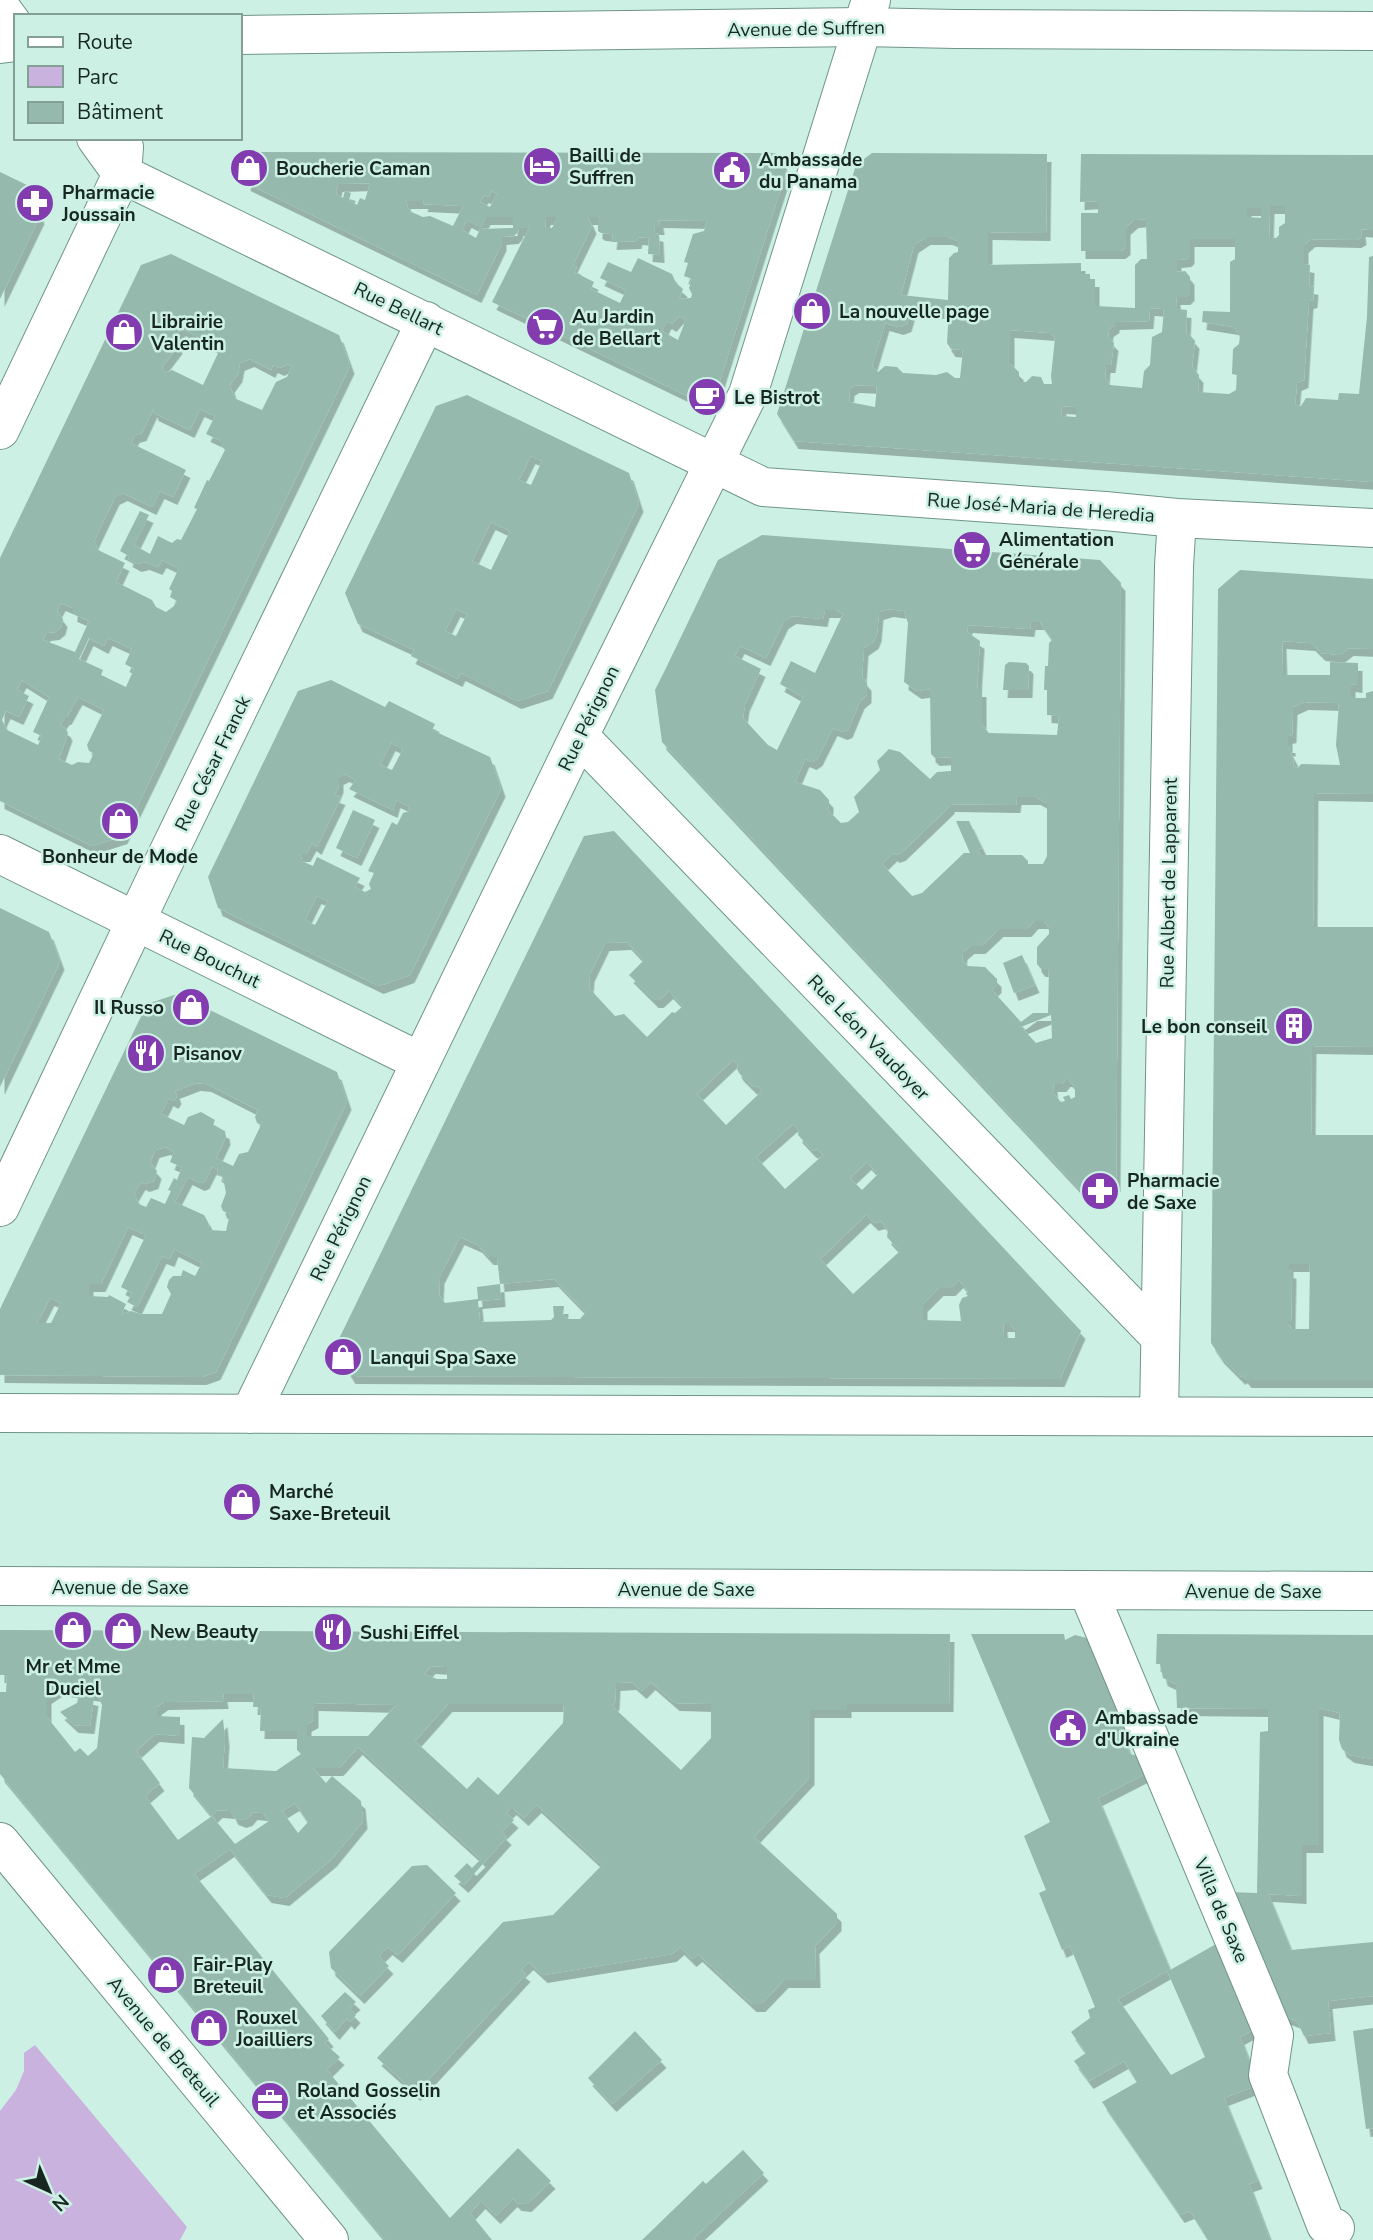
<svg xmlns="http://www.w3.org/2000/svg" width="1373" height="2240" viewBox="0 0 1373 2240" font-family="'Nunito Sans',sans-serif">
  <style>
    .green { fill: #c9b2de }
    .building { fill: #95b9ac; fill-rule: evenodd; filter: url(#shadow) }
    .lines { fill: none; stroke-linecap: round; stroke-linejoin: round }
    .minor-casing { stroke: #709487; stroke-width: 40 }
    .major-casing { stroke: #709487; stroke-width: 40 }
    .minor { stroke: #fff; stroke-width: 38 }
    .major { stroke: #fff; stroke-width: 38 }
    .labels { text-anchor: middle; stroke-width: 5; stroke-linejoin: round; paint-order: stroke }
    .street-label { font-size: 19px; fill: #172621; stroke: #ccf1e4 }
    .poi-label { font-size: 19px; font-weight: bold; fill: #172621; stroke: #ccf1e4; text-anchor: start }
  </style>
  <defs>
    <filter id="shadow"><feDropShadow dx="4.5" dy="8" stdDeviation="0" flood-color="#0004"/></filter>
  </defs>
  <rect width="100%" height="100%" fill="#ccf1e4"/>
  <path class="green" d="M35 2045 187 2227 180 2240H0V2111L16 2090 24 2071V2053Z"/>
  <path class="building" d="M253 152 776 153 787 169 716 393 698 401 492 302 529 228H519L518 232 514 236 502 237V243L477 295 246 183ZM370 183 365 200 360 198 357 205 349 200 351 193 345 191 343 198 336 194 338 184ZM491 191 497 194 490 207 480 202 484 195 489 197ZM406 201H424L423 204 463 206 453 226 430 216 423 217 409 211ZM486 217H513V228L480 229 476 238 462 230 467 220 481 227ZM546 217H558L552 228H545ZM588 217H598V231L601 233 613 234 612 242 637 241 638 237 649 238 648 254 660 255 659 234 655 233 654 227H660L659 220 707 221 704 231 693 234 684 262 688 263 684 276 692 279 689 288 692 294 691 298 679 299 683 289 676 283 672 274 638 258 631 272 608 262 600 278 626 290 620 303 591 289 594 282 574 272 577 267 573 265 592 226ZM679 316 686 319 678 340 662 331 667 321 672 324Z
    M872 153 1047 154 1046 233 988 232V265L1081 263V274H1090V279H1095V306L1135 308V265L1141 259H1147L1146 219 1134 220 1126 227V247L1121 251H1081V213H1098V201L1080 202 1081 154 1373 155V230L1361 229 1362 237 1357 240 1311 239 1304 245V264L1310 265 1309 286 1314 287 1313 300 1309 301 1304 380 1297 383 1295 405 1301 406 1306 398 1338 400 1339 393 1359 394 1367 317 1369 257 1373 256V482L794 441 777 414 856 165ZM1270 206H1285V223L1279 227V235L1276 238H1269ZM1247 208H1261V218L1247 217ZM926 237H948L958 241V252L954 253 949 258 948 300 901 295 914 245ZM1190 239H1235V259L1230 262V312L1203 311 1202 322 1234 327 1240 336 1239 344 1233 349 1232 374 1237 375 1236 390 1229 394 1198 392 1199 375 1192 367 1195 341 1189 334H1186L1187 310 1177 309 1176 297H1186L1190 293V277L1185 271 1177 272V260L1187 259 1190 256ZM1150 308 1164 309 1162 332 1152 337 1150 365 1144 371 1142 388 1110 385 1105 378 1106 365H1111L1114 343 1108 337 1109 329 1115 325V322L1149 321ZM911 310 949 311 947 343 951 349 963 350 960 378H955L947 372 936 375 903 373 897 367 885 366 878 372 872 366 885 323 899 327 907 324ZM1010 330 1051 333 1055 338 1051 376 1052 384H1044L1041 377 1032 376 1026 382H1019V372L1010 364ZM855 385 877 386 875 407 849 402 850 388ZM1062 406 1076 407V417L1061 416Z
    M0 172 29 186 40 216 0 299Z
    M171 254 339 335 350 366 123 836 92 846 0 801V558L141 265ZM181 328 220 349 203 385 172 370 165 373 162 367 178 346 175 340ZM250 359 271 370 273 365 280 368 287 364 292 366 287 377 276 382 262 410 234 398 230 385 238 374 240 363ZM153 409 154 413 190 430 200 409 215 416 206 434 221 441V445L225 450 209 481 207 480 194 508 197 509 181 540 177 539 172 543 158 536 150 554 134 545 149 515 140 511 120 551 129 556 128 559 137 564 145 562 158 567 162 560 179 568 169 589 172 591 170 597 177 601 174 606 166 612 156 607 152 600 116 582 125 563 98 550 94 541 115 497 123 493 152 507 160 491 173 497 186 470 131 443 135 435 142 433ZM61 603 73 608V614L89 621 75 652 43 640 46 633 55 632 61 627 63 619 57 611ZM89 638 104 646 108 638 132 649 125 664 134 669 126 687 101 675 103 670 79 659ZM22 680 49 697 33 732 42 736 38 745 7 730 2 720 6 711 19 717 29 696 17 690ZM78 697 104 710 87 745 89 751 94 753 89 763 78 762 72 765 59 759 68 733 66 729 60 725 65 717H67Z
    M467 395 629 473 639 504 548 691 517 701 461 673 458 679 411 656 414 650 358 624 345 593 436 406ZM531 456 542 461 531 485 519 480ZM491 522 510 531 491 570 472 561ZM456 609 467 614 456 636 445 631Z
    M762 535 1100 560 1121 583 1116 1184 1086 1196 662 742 655 690 665 670 718 560ZM889 609 904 611 908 623 904 682 917 691 930 689 931 754 935 758 951 757V771L937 772 930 779 900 752 889 749 877 761 880 770 854 797 859 812 848 822 841 823 827 809 829 806V800L820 790 795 782 805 759 812 762 818 758 833 728 843 732 848 730 860 701 867 695V683L862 677 864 648 874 641 877 634 879 612ZM825 610H836L843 614 815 673 791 661 785 673 780 684 803 697 777 750 768 745 743 718 745 704 761 669 735 656 740 646 766 658 784 621 792 616 823 619ZM1031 622H1040L1052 640 1049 643 1048 666H1045L1044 690H1047V715L1059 716 1057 735 989 733 982 725V689H977L980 641 967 632 968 625 1030 629ZM1017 797H1036L1047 803V856L1043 864H1028V861L1022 855H980L978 849 982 848 969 821H956L970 853H964L922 893 912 896 882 864 893 853 895 855 901 853 950 806V804L1016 805ZM1034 921H1044L1049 928V934L1037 947V964L1041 969H1049L1048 1013H1033L1021 1022 992 990 997 985V979L985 967 968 966 962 960 963 952 970 946H981L999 929H1027ZM1051 1015 1052 1038 1036 1043 1021 1027ZM1066 1079H1068L1075 1087V1097L1071 1099 1069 1095 1063 1097 1065 1101 1061 1102 1054 1094 1053 1084H1062Z
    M1240 570 1373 579V649L1349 648 1340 655 1321 653 1311 643 1282 641 1283 675H1330V662L1358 663V685L1351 684V698H1366V693L1373 691V794L1314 793 1313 927H1373V1047L1312 1046 1311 1135H1373V1380H1247L1243 1375 1241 1377 1220 1356 1211 1343 1218 589ZM1304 702 1339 703 1336 745 1340 765 1301 764 1298 768 1293 765 1294 759 1288 748 1291 749V745H1288V736L1292 735 1293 707ZM1289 1264H1310L1309 1329H1292L1288 1324V1321H1291L1292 1271 1289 1270Z
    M1009 662 1026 663 1029 666 1028 690H1003L1005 665Z
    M331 680 385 707 389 701 435 724 432 730 490 757 501 789 410 975 379 986 218 908 208 877 298 691ZM391 743 403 749 392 770 380 765ZM345 774 356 780 349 789 393 810 396 800 408 806 410 811 403 813 397 825 392 822 368 871 374 873 369 884 371 889 365 892 355 887 360 878 317 857 313 866 302 861 300 854H306L312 843 317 847 341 797 335 795 339 785V777ZM317 896 328 901 315 925 305 920Z
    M353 810 375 820 357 858 336 848Z
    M614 831 1081 1331 1060 1379 351 1376 334 1349 584 836ZM627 942 644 960 629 975 654 1000H659L669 991 683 1006 675 1013 672 1012 647 1037 624 1014 615 1016 589 988 590 974 605 943ZM733 1060 738 1065 737 1069 739 1073 753 1087 757 1086 762 1091 726 1125 697 1094ZM793 1124 799 1130 798 1135 811 1149 814 1151 817 1149 823 1155 785 1189 756 1157ZM867 1162 878 1174 862 1190 850 1178ZM866 1215 874 1223 881 1221 888 1230 887 1237 900 1251 853 1294 820 1259ZM460 1237 478 1245 489 1257H497L500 1284 554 1279 586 1312 580 1319H567L563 1316 564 1306H553L554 1317 551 1320 480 1322 478 1301 501 1299 500 1284 477 1287 478 1299 445 1303 439 1295 440 1276ZM959 1280 968 1291 966 1294 968 1296 962 1298 959 1305 961 1321 923 1320V1304L939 1288H951ZM1003 1324H1010L1015 1330V1338H1004Z
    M0 908 49 932 60 962 0 1087Z
    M1022 955 1035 985 1014 993 1003 963Z
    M177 994 337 1072 347 1102 216 1372 202 1377 0 1375V1309L147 1004ZM196 1083 207 1084 258 1110 255 1117 257 1123 261 1125 248 1152 239 1154 233 1166 216 1158 226 1137 225 1131 213 1125 215 1120 201 1112 188 1117 184 1125 161 1114 169 1098 174 1101 177 1096 175 1091ZM166 1147 174 1152 170 1162 182 1167 177 1180 174 1178 168 1190 171 1191 165 1204 151 1198 146 1207 139 1204 134 1194 141 1182 145 1184 154 1181 157 1171 150 1163 155 1150ZM212 1167 218 1169 217 1174 223 1177 226 1193 221 1206 223 1211 230 1214 226 1231 209 1230 208 1222 204 1215 175 1202 188 1177 200 1183 205 1181ZM128 1227 146 1235 121 1287 132 1293 127 1302 137 1307 162 1256 170 1259 174 1249 202 1263 195 1276 183 1270 181 1276H173L169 1280 167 1287 171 1294 162 1314H141L131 1311 121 1315 126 1304 109 1295 108 1297 89 1296V1284H101ZM50 1298 61 1303 51 1323H37Z
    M0 1630 950 1634 949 1704H847V1710H810V1777L754 1837 837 1914V1923L815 1946 816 1980H784L761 2004H752L698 1954 692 1959 680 1947 672 1954 543 1975 529 1962 521 1970 526 1974 416 2093 377 2058 503 1922 553 1915 602 1865 537 1805 524 1818 512 1807 506 1813 514 1820 502 1832 507 1837 464 1885 454 1876 467 1863 472 1868 481 1859 358 1747 339 1768H313L326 1783 332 1776 361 1801 363 1821 332 1859 285 1898 267 1895 230 1849 194 1874 329 2039 324 2043 340 2057 327 2070 450 2218 518 2148 551 2181 527 2204 517 2203 513 2199 496 2216 481 2201 470 2213 492 2240H385L0 1774V1692H6L7 1675H0ZM431 1666 447 1667V1679H437L424 1674ZM632 1682 642 1691 651 1682 675 1703 711 1704V1738L681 1770 612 1706 615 1702 616 1683ZM59 1688 97 1694 102 1705 97 1748 88 1756 80 1748 75 1752 47 1717V1696ZM223 1694H254L253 1707H261L260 1731H297V1750L301 1754 276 1771 223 1768 225 1739 223 1719 204 1738 192 1737 189 1788 212 1816 178 1840 145 1796 160 1783 136 1751 155 1734 180 1736V1717L157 1716V1707L164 1702 224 1701ZM314 1703 396 1705 368 1736H307V1724L314 1720ZM448 1704H564L563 1723 498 1795 478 1777 467 1789 415 1741ZM295 1803 308 1822 298 1833 282 1811ZM218 1810 231 1811 234 1817 242 1820 248 1818 253 1812 263 1813 269 1821 235 1844 212 1816Z
    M971 1634H1064L1065 1640 1075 1635 1087 1638 1095 1656 1093 1660H1099L1127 1724 1123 1735 1127 1747 1130 1754 1138 1756 1147 1773 1098 1798 1170 1970 1218 1943 1250 2019 1251 2031 1240 2037 1258 2085 1224 2098 1258 2181 1249 2184 1270 2240H1208L1190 2211 1180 2215 1102 2102 1137 2082 1124 2061 1089 2081 1074 2061 1086 2053 1071 2032 1090 2018 1088 2010 1095 2007 1070 1946 1062 1950 1039 1893 1046 1890 1024 1836 1050 1822ZM1167 1971 1205 2057 1171 2075 1118 1999Z
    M1157 1634 1373 1635V1759L1350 1755 1342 1749 1339 1740 1340 1713 1319 1708V1845H1302V1896L1268 1894 1291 1950 1373 1942V1996L1328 2001 1331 2033 1304 2036 1297 2021 1282 2015 1230 1892 1257 1893 1260 1732 1268 1731V1709L1177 1708 1176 1684 1163 1678 1160 1664H1156Z
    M79 1695 94 1698 90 1726 74 1725 60 1712 77 1703Z
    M427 1865 456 1893 398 1955 388 1947 379 1956 389 1966 360 1996 331 1968 329 1952 412 1866Z
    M345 1992 356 2002 349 2008 356 2015 350 2022 347 2018 335 2032 321 2016Z
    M1373 2028V2128L1366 2129 1353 2031Z
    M635 2031 662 2060 612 2104 588 2078Z
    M743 2150 764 2173 694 2238 696 2240H642L703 2181 706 2184Z"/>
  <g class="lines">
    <defs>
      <path id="minor" d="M0 7 16 29
        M96 138 122 174 763 487 1105 511 1177 518 1373 528
        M0 430 122 174 124 147
        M579 736 1160 1337
        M0 854 421 1062
        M0 1207 159 872 426 321
        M0 1413 1373 1417
        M250 1414 579 736 748 394 871 0
        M1159 1416 1174 566 1177 518
        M0 1586 1373 1591
        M1088 1591 1274 2035 1268 2075 1326 2225 1335 2228
        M0 1842 329 2240"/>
      <path id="major" d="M240 35 862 27 956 29 1373 31
        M0 44 16 42"/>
    </defs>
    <use href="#minor" class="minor-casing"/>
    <use href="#major" class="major-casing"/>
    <use href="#minor" class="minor"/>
    <use href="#major" class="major"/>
  </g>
  <defs>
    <symbol id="hotel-disc" viewBox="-11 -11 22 22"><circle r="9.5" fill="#823cb0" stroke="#ccf1e4"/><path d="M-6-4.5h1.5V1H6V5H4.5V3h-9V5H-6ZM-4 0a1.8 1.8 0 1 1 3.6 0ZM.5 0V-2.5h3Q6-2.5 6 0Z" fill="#fff"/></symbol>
    <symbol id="shop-disc" viewBox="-11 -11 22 22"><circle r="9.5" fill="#823cb0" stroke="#ccf1e4"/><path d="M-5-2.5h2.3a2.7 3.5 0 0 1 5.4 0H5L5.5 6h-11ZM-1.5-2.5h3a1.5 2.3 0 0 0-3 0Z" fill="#fff"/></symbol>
    <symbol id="civic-disc" viewBox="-11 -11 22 22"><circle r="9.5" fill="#823cb0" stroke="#ccf1e4"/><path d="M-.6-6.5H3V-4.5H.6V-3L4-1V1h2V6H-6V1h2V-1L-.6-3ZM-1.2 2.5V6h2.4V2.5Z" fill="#fff"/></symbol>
    <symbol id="pharmacy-disc" viewBox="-11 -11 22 22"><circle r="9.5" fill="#823cb0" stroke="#ccf1e4"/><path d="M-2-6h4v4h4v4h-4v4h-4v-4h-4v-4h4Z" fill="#fff"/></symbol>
    <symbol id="supermarket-disc" viewBox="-11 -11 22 22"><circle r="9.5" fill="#823cb0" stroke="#ccf1e4"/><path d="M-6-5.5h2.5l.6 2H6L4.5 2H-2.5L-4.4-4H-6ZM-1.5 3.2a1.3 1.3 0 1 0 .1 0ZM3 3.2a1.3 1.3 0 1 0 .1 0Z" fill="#fff"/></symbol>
    <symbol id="cafe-disc" viewBox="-11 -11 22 22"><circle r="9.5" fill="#823cb0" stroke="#ccf1e4"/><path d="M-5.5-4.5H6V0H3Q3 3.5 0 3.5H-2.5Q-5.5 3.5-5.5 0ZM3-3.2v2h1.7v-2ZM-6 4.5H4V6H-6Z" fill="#fff"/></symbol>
    <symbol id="building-disc" viewBox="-11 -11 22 22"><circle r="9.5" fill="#823cb0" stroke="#ccf1e4"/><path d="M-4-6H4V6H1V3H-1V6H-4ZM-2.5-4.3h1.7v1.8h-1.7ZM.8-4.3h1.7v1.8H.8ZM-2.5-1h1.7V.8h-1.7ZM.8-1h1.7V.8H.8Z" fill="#fff"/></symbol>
    <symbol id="restaurant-disc" viewBox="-11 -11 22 22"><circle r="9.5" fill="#823cb0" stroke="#ccf1e4"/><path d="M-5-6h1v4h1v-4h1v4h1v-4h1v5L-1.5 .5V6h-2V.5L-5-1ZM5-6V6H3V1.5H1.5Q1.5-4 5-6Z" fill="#fff"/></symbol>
    <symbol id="office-disc" viewBox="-11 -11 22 22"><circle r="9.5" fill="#823cb0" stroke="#ccf1e4"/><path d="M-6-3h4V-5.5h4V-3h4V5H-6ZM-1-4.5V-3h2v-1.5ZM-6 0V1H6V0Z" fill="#fff"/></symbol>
  </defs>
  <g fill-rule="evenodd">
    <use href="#hotel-disc" x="520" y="144" width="44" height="44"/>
    <use href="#shop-disc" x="227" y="146" width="44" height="44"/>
    <use href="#civic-disc" x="710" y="148" width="44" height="44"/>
    <use href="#pharmacy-disc" x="13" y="181" width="44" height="44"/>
    <use href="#shop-disc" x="790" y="289" width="44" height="44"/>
    <use href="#supermarket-disc" x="523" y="305" width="44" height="44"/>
    <use href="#shop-disc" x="102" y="310" width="44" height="44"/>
    <use href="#cafe-disc" x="685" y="375" width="44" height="44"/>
    <use href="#supermarket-disc" x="950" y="528" width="44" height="44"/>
    <use href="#shop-disc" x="98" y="799" width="44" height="44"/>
    <use href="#shop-disc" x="169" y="985" width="44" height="44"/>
    <use href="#building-disc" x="1272" y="1004" width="44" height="44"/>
    <use href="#restaurant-disc" x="124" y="1031" width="44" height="44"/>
    <use href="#pharmacy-disc" x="1078" y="1169" width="44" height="44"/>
    <use href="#shop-disc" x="321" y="1335" width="44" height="44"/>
    <use href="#shop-disc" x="220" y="1480" width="44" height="44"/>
    <use href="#shop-disc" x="51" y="1608" width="44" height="44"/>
    <use href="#shop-disc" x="101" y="1609" width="44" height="44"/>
    <use href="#restaurant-disc" x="311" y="1610" width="44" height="44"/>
    <use href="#civic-disc" x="1046" y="1706" width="44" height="44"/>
    <use href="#shop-disc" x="144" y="1953" width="44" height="44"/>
    <use href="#shop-disc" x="187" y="2006" width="44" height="44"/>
    <use href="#office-disc" x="248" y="2079" width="44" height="44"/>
  </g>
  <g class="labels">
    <g class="street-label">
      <text transform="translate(806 28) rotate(-1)" y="7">Avenue de Suffren</text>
      <text transform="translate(399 308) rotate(26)" y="7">Rue Bellart</text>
      <text transform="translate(1041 507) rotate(4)" y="7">Rue José-Maria de Heredia</text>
      <text transform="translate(588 718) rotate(-64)" y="7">Rue Pérignon</text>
      <text transform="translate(212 763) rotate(-64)" y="7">Rue César Franck</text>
      <text transform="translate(1168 883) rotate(-89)" y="7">Rue Albert de Lapparent</text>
      <text transform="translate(210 958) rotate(26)" y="7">Rue Bouchut</text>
      <text transform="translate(869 1037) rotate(46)" y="7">Rue Léon Vaudoyer</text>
      <text transform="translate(340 1228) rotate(-64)" y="7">Rue Pérignon</text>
      <text x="120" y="1594">Avenue de Saxe</text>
      <text x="686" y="1596">Avenue de Saxe</text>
      <text x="1253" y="1598">Avenue de Saxe</text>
      <text transform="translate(1222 1910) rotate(67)" y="7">Villa de Saxe</text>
      <text transform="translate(164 2041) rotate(50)" y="7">Avenue de Breteuil</text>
    </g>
    <g class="poi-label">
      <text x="569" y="162">Bailli de<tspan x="569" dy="22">Suffren</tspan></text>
      <text x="759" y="166">Ambassade<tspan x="759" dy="22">du Panama</tspan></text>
      <text x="276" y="175">Boucherie Caman</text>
      <text x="62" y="199">Pharmacie<tspan x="62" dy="22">Joussain</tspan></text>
      <text x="839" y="318">La nouvelle page</text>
      <text x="572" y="323">Au Jardin<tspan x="572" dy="22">de Bellart</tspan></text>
      <text x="151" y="328">Librairie<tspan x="151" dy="22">Valentin</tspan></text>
      <text x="734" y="404">Le Bistrot</text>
      <text x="999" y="546">Alimentation<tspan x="999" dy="22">Générale</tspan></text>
      <text x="120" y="863" text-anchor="middle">Bonheur de Mode</text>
      <text x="164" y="1014" text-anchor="end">Il Russo</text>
      <text x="1267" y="1033" text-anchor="end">Le bon conseil</text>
      <text x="173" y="1060">Pisanov</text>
      <text x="1127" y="1187">Pharmacie<tspan x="1127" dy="22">de Saxe</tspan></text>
      <text x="370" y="1364">Lanqui Spa Saxe</text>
      <text x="269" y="1498">Marché<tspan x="269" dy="22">Saxe-Breteuil</tspan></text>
      <text x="150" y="1638">New Beauty</text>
      <text x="360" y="1639">Sushi Eiffel</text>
      <text x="73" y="1673" text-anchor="middle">Mr et Mme<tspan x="73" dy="22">Duciel</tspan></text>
      <text x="1095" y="1724">Ambassade<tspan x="1095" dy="22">d'Ukraine</tspan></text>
      <text x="193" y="1971">Fair-Play<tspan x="193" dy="22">Breteuil</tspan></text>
      <text x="236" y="2024">Rouxel<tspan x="236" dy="22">Joailliers</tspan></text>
      <text x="297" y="2097">Roland Gosselin<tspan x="297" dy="22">et Associés</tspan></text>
    </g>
  </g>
  <rect x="14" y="14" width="228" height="126" fill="#ccf1e4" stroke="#84a096" stroke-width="2"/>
  <rect x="28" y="37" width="35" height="10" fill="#ffffff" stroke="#84a096" stroke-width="2"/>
  <text x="77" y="49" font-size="21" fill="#172621">Route</text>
  <rect x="28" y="66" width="35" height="21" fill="#c9b2de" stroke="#84a096" stroke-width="2"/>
  <text x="77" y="84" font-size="21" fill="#172621">Parc</text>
  <rect x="28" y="102" width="35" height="21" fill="#95b9ac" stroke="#84a096" stroke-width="2"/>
  <text x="77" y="119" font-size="21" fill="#172621">Bâtiment</text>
  <g transform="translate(49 2191) rotate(136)" stroke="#ccf1e4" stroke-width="5" paint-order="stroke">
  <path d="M0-5L12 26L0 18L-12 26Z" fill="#172621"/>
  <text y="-10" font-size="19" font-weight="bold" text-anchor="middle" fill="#172621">N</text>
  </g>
</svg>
